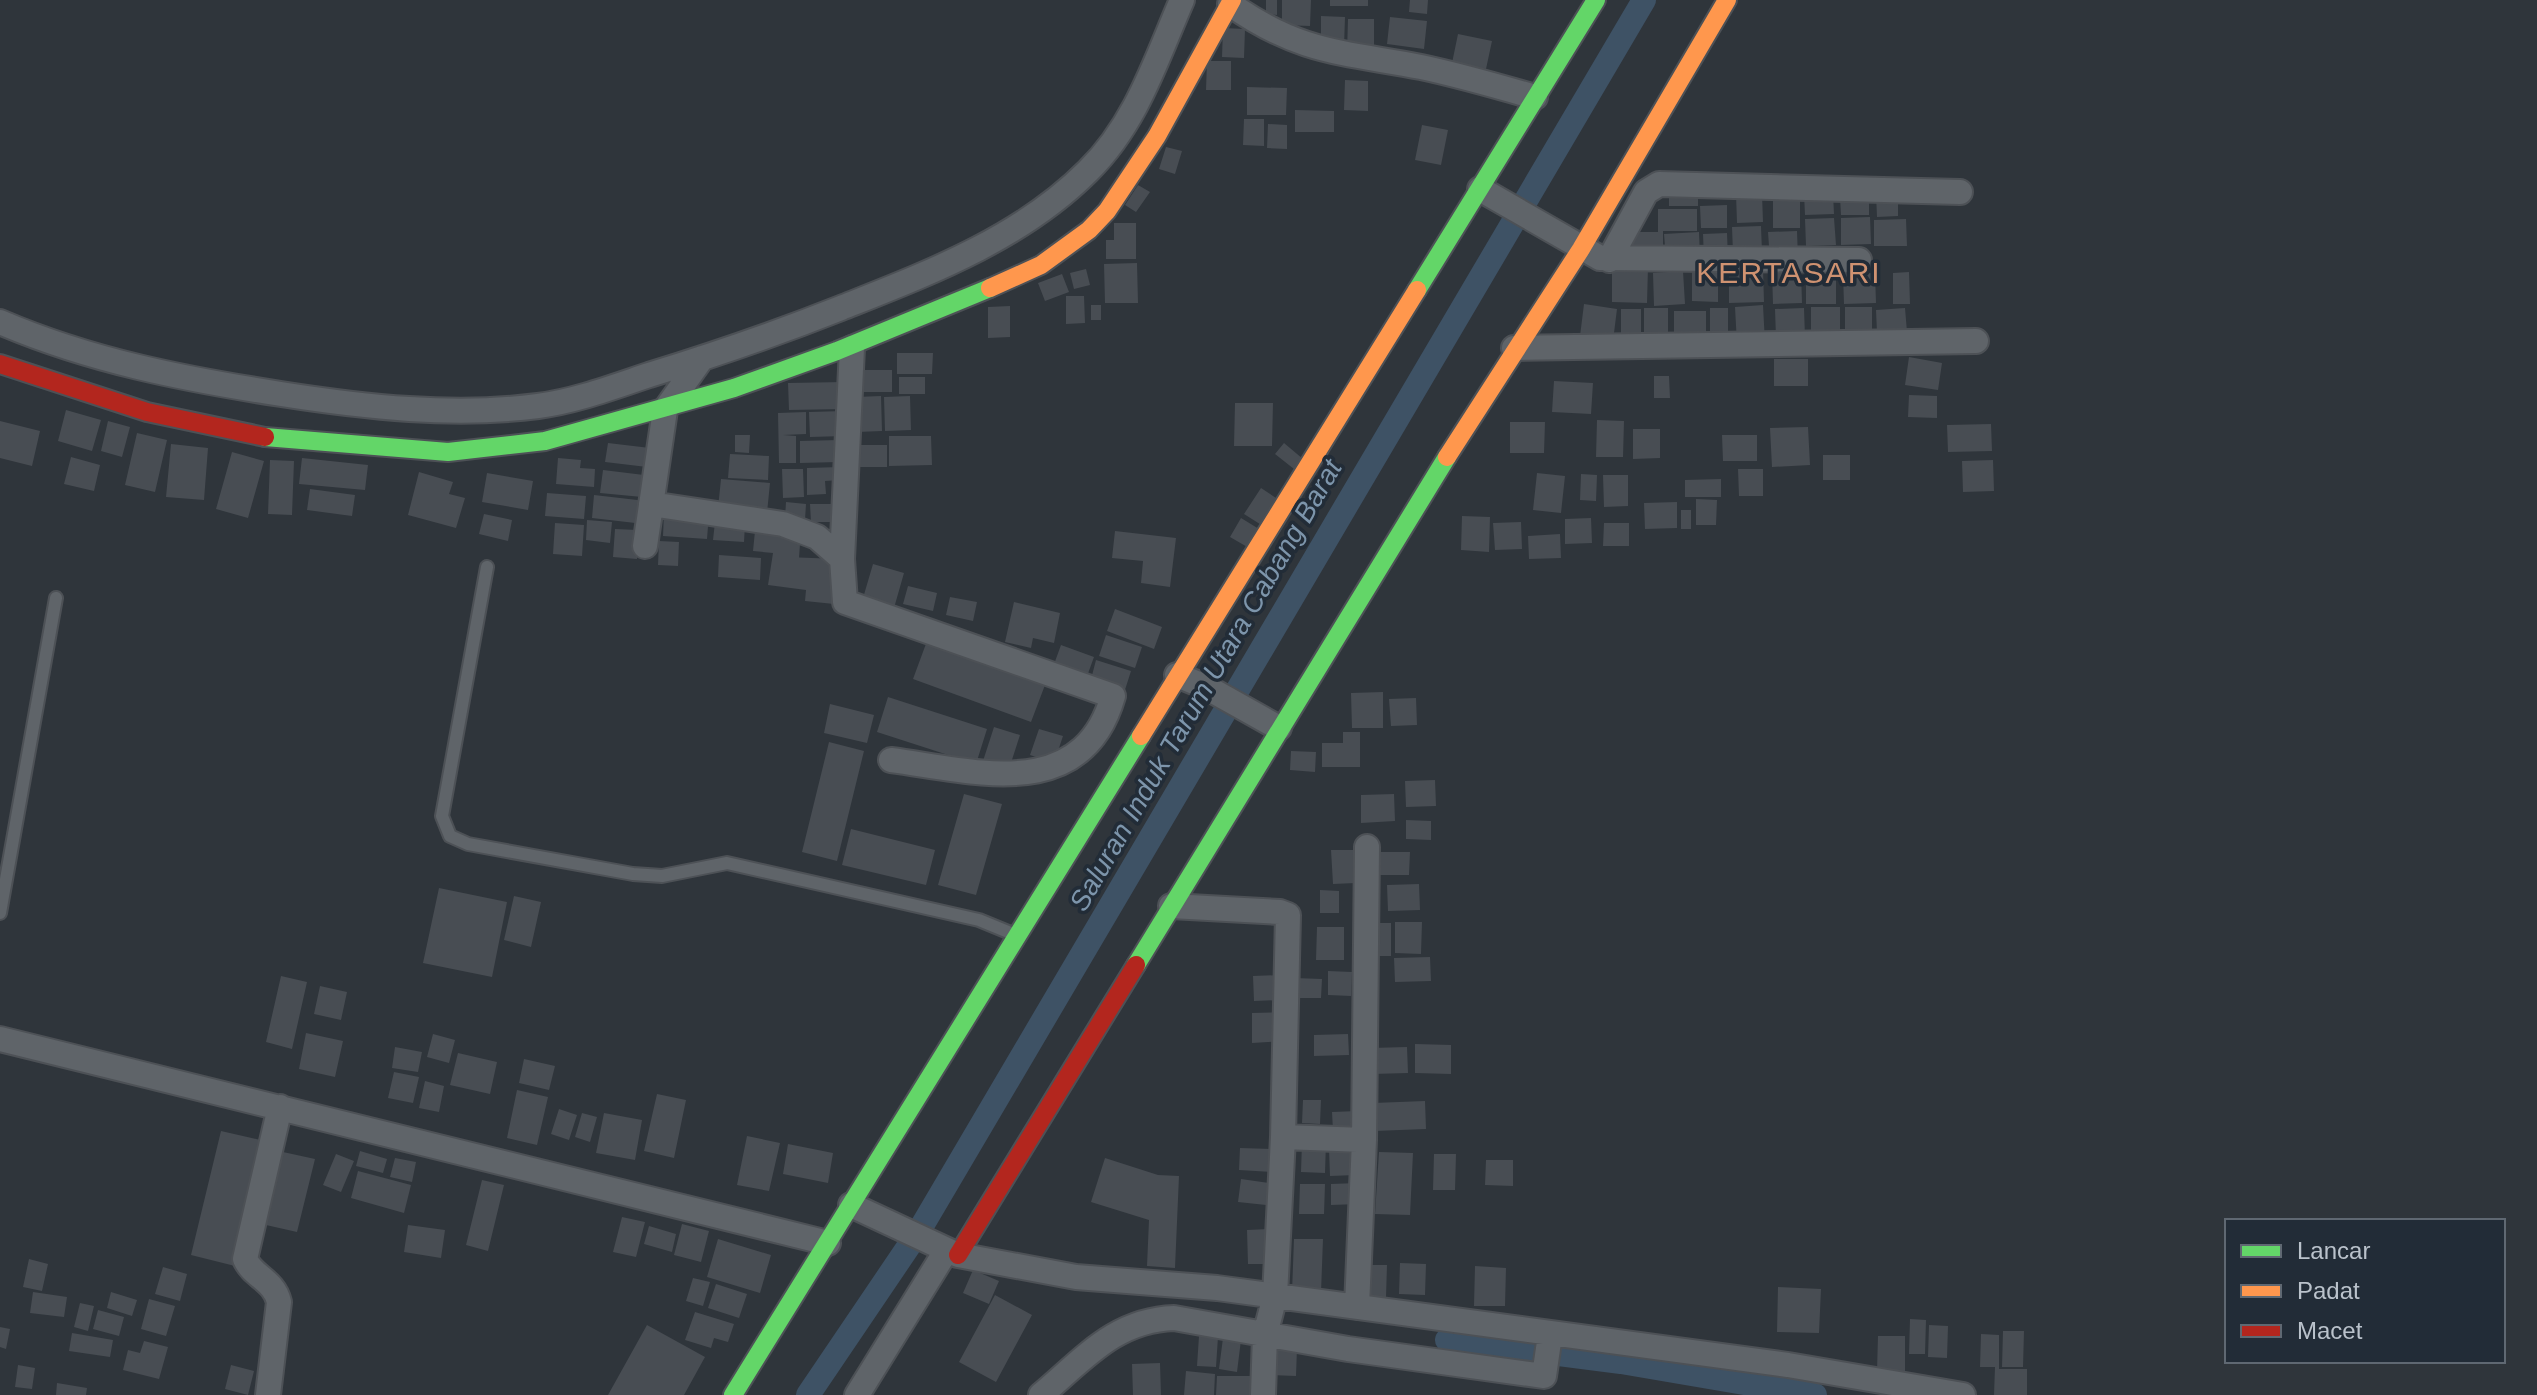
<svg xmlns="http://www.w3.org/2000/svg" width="2537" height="1395" viewBox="0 0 2537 1395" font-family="Helvetica,sans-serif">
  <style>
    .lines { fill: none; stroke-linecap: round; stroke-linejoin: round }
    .canal { stroke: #3e5265; stroke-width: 24 }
    .building { fill: #484d53 }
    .lane-casing { stroke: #4d5156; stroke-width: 16 }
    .street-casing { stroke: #4d5156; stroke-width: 28 }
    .fast-casing { stroke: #4d5156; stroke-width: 22 }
    .slow-casing { stroke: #4d5156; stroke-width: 22 }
    .jam-casing { stroke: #4d5156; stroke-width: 22 }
    .lane { stroke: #5f6469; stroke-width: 12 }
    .street { stroke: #5f6469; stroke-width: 24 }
    .fast { stroke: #63d668; stroke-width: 18 }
    .slow { stroke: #ff974d; stroke-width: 18 }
    .jam { stroke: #b3261e; stroke-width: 18 }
    .labels { text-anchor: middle; stroke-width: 7; stroke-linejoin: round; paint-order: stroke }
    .water-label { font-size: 28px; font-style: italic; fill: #7d95ab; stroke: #222c37 }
    .quarter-label { font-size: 30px; letter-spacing: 2px; fill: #cf9271; stroke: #222c37 }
  </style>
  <rect width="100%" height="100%" fill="#2f353b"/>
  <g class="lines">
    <path class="canal" d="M1447 1340 1621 1362 1815 1395
      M808 1395 919 1231 1644 0"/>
  </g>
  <path class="building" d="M1266 0H1277V15L1266 14Z
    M1282 0H1311L1310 26 1282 25Z
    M1330 0H1368V6H1330Z
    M1410 0H1428L1427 14 1409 12Z
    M1321 16 1345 17 1344 47 1321 46Z
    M1390 17 1427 21 1424 49 1387 44Z
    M1348 19H1374V53L1347 52Z
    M1223 28 1245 29 1244 58 1222 57Z
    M1458 34 1492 41 1486 69 1452 63Z
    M1207 61H1231V90H1206Z
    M1345 80 1368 81V111L1344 110Z
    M1247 87 1287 88 1286 115H1247Z
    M1295 110 1334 111V132H1295Z
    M1244 119H1264V146L1243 145Z
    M1268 124 1287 125V149L1267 148Z
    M1422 125 1448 130 1441 165 1415 160Z
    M1166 147 1182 151 1175 174 1159 169Z
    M1138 185 1150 192 1136 212 1125 205Z
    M1669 189H1698V206H1669Z
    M1833 193 1834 214 1805 215 1804 194Z
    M1898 193V216L1877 217 1876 194Z
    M1736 194H1762L1763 222 1737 223Z
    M1840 197H1869V215H1841Z
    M1800 198V228H1773V199Z
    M1727 205V228H1701L1700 206Z
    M1658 209H1697V231H1663V258H1628V232H1658Z
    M1870 217 1871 244 1841 245V218Z
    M1834 218 1836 245 1806 246 1805 219Z
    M1906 219 1907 246H1874V220Z
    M1114 223H1136V259H1106V240H1114Z
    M1761 226 1762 252 1733 253 1732 227Z
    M1797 231 1798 258 1770 260 1768 232Z
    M1699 232 1700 257 1666 258 1664 234Z
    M1727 233 1728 258 1704 259 1703 234Z
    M1137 263 1138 303H1105L1104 264Z
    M1612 267H1648L1647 303 1612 302Z
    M1086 269 1090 285 1074 289 1070 273Z
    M1692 269 1718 270V302L1692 301Z
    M1729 269H1763L1764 302 1729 303Z
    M1683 271 1685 304 1654 306 1653 273Z
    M1801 271 1802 303 1773 304 1772 272Z
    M1909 272 1910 304H1893V273Z
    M1875 273 1876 303 1844 304 1843 274Z
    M1062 274 1069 292 1045 301 1038 283Z
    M1836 277V304H1806V278Z
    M1066 296H1084L1085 323 1066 324Z
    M1584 304 1617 309 1613 341 1580 336Z
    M1091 305H1101V320H1091Z
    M1763 305 1765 343 1737 344 1735 307Z
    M1010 306V337L988 338V307Z
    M1811 307H1840V337H1811Z
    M1845 307H1872V337H1845Z
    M1644 308H1668V341H1644Z
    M1710 308H1728V339H1710Z
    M1804 308 1805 337 1776 338 1775 309Z
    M1905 308 1907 332 1877 333 1876 310Z
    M1621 309H1641V339H1621Z
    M1674 311H1706V332H1674Z
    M897 353H933L932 374H897Z
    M1909 357 1942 363 1938 390 1905 385Z
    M1774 359H1808V386H1774Z
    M859 370H892V392H859Z
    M1654 376H1669L1670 398H1654Z
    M899 377H925V394H899Z
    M1554 381 1593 383 1591 414 1552 412Z
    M844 382 845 409 789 410 788 383Z
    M1909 395 1937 396V418L1908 417Z
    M881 396 882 431 857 432 856 397Z
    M910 396 911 430 885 431 884 397Z
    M1235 403H1273L1272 446H1234Z
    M66 410 101 420 92 451 58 441Z
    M844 411V436L810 437 809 412Z
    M806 412V434L783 435 796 436V463H779L778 413Z
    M1597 420 1624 421 1623 457H1596Z
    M0 421 40 431 32 466 0 458Z
    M108 421 130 427 122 457 101 451Z
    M1510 422H1545L1544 453H1510Z
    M1991 424 1992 451 1948 452 1947 425Z
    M1808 427 1810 465 1772 467 1770 428Z
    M1633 429H1660V458L1633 459Z
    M137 433 167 440 155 492 125 485Z
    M735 435H750L749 453 735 452Z
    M1722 435H1757V461H1723Z
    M889 436H931L932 465 889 466Z
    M839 440V462L800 463V441Z
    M608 443 650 448 647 467 605 462Z
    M1284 443 1303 459 1294 469 1275 454Z
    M171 444 208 448 204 500 166 497Z
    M858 445H887V467H858Z
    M232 452 264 461 248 518 216 509Z
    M730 454 769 456 768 480 728 478Z
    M1823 455H1850V480H1823Z
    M71 457 100 465 94 491 64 484Z
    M302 458 368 465 365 490 299 484Z
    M558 458 581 460 580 468 595 469 594 487 556 484Z
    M270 460 294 461 292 515 268 514Z
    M1993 460 1994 491 1963 492 1962 461Z
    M840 467V480L825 481 826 494 807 495V468Z
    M782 469H803L804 497 783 498Z
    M1738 469H1763V496H1739Z
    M603 470 644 475 642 497 600 493Z
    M419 472 453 482 449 494 465 498 456 528 408 515Z
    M487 473 533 481 528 510 482 502Z
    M1537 473 1565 476 1561 513 1533 510Z
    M1581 474 1597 475 1596 501 1580 500Z
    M1603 475H1628V506L1604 507Z
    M721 479 770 483 767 513 718 508Z
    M1721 479V497H1685V480Z
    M1261 488 1279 500 1263 526 1244 514Z
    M310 489 355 495 352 516 307 510Z
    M547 493 586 496 584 519 545 516Z
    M594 495 646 501 644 524 592 518Z
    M1696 499 1717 500 1716 525H1696Z
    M786 502 806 504 805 520 785 518Z
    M1677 502V528L1645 529 1644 503Z
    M810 504H832V522H811Z
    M1681 510H1691V529H1681Z
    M664 512 709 514 707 539 663 536Z
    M484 514 512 520 508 541 479 534Z
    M1462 516 1490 517 1489 552 1461 550Z
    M1241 518 1259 529 1249 548 1230 537Z
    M1591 518 1592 543 1565 544V519Z
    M587 520 612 522 610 543 586 540Z
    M756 521 801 530 799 558 786 557 839 559 834 604 805 601 806 590 768 585 773 553 753 551Z
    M715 522 745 524 744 542 713 540Z
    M1521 522 1522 549 1495 550 1493 523Z
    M555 523 584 525 582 556 553 554Z
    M1604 523H1629V546H1603Z
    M615 529 638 530 637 559 613 557Z
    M1115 531 1176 538 1170 587 1141 583 1143 561 1112 558Z
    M1560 534 1561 558 1529 559 1528 536Z
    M659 541 679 542 678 566 658 565Z
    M719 555 761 558 760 580 718 577Z
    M873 564 904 573 894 608 863 598Z
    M908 586 937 593 933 611 903 604Z
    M950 597 977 602 973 621 946 615Z
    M1014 602 1060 613 1054 643 1033 638 1031 648 1005 642Z
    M1115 609 1162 627 1154 649 1107 631Z
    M1106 635 1142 647 1135 668 1099 656Z
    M927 641 1045 685 1031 722 913 679Z
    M1061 645 1094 657 1086 679 1053 667Z
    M1096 660 1131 671 1124 693 1090 683Z
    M1383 692V728H1352L1351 693Z
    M888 697 987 729 976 764 877 732Z
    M1416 698 1417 725 1391 726 1389 699Z
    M830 704 874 715 867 743 824 733Z
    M994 727 1020 735 1009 769 983 761Z
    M1039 729 1063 736 1054 763 1030 755Z
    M1343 732H1360V767H1322V743H1343Z
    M829 742 864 751 837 861 802 852Z
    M1291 751 1316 752 1315 772 1290 770Z
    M1435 780 1436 806 1406 807 1405 781Z
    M964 794 1002 804 976 895 938 885Z
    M1394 794 1395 821 1361 823V795Z
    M1406 820 1431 821V840L1406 839Z
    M851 829 935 850 926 885 842 865Z
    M1331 850H1355L1356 883 1333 884Z
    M1376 852H1410L1409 875H1376Z
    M1419 884 1420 910 1388 911 1387 885Z
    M439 888 507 902 492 977 423 963Z
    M1320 890 1339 891V913H1320Z
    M514 896 541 902 531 947 504 940Z
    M1395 922H1422L1421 954 1395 953Z
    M1378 923H1391V956H1378Z
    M1317 927H1344V960H1316Z
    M1430 957 1431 981 1395 982 1394 958Z
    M1328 971 1352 972 1351 996 1328 995Z
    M1281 975 1282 1000 1254 1001 1253 976Z
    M281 976 307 982 292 1049 266 1042Z
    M1294 978 1322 979 1321 998H1293Z
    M320 986 347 992 341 1020 314 1014Z
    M1285 1012 1286 1041 1252 1043V1013Z
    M306 1033 343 1041 335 1077 299 1069Z
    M433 1034 455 1040 449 1063 427 1057Z
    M1348 1034 1349 1055 1314 1056V1035Z
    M1415 1044 1451 1045V1074L1415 1073Z
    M395 1047 422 1052 418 1072 392 1068Z
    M1407 1047 1408 1073 1372 1074 1371 1048Z
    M458 1053 497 1062 490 1094 450 1085Z
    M524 1059 555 1066 549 1090 519 1083Z
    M394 1072 419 1077 413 1103 388 1098Z
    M425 1081 444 1086 439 1112 419 1108Z
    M517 1090 548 1097 537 1145 507 1138Z
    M657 1094 686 1100 674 1158 644 1151Z
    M1303 1100H1321L1320 1124 1302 1123Z
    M1425 1101 1426 1129 1374 1131 1373 1103Z
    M559 1109 577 1115 569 1140 551 1134Z
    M1358 1111 1359 1130 1333 1131 1332 1112Z
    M582 1113 597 1117 590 1142 575 1137Z
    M604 1113 642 1120 635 1160 596 1153Z
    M221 1131 265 1141 235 1266 191 1255Z
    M747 1136 780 1143 769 1191 737 1185Z
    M1302 1142H1326L1325 1173 1301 1172Z
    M788 1144 833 1153 828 1183 783 1174Z
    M1240 1148 1274 1149 1273 1172 1239 1170Z
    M1355 1148 1356 1175 1330 1176 1329 1149Z
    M360 1151 387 1159 383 1173 356 1166Z
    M283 1152 315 1159 297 1232 266 1225Z
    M1379 1152 1413 1153 1410 1215 1375 1214Z
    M336 1154 354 1161 341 1192 323 1185Z
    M1434 1154H1456L1455 1190H1433Z
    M395 1158 416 1162 412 1182 390 1177Z
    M1105 1158 1158 1175 1179 1176 1175 1268 1147 1266 1149 1220 1091 1202Z
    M1486 1160H1513V1186L1485 1185Z
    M358 1171 411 1185 404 1213 351 1198Z
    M1241 1179 1269 1183 1266 1205 1238 1202Z
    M482 1180 504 1185 488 1251 466 1245Z
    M1358 1183 1359 1204 1331 1205V1184Z
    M1300 1184H1325L1324 1214H1299Z
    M622 1217 645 1222 636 1257 613 1252Z
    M682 1224 709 1231 701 1262 674 1255Z
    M408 1225 445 1230 441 1258 404 1252Z
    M649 1226 676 1234 672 1252 644 1244Z
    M1269 1229 1271 1264H1248L1247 1230Z
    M718 1239 771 1255 760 1293 707 1277Z
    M1294 1239H1323L1321 1293 1292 1292Z
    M29 1259 48 1264 42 1291 23 1287Z
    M1400 1263 1426 1264 1425 1295 1399 1294Z
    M1365 1265H1387L1386 1298H1365Z
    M1475 1266 1506 1268 1505 1306H1474Z
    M163 1267 187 1274 180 1301 155 1294Z
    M973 1270 999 1281 989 1304 963 1293Z
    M693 1278 710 1282 703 1306 686 1301Z
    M716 1284 747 1294 739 1318 708 1308Z
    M1778 1287 1821 1289 1819 1333 1777 1332Z
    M33 1292 67 1297 64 1317 30 1313Z
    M111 1292 137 1300 132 1316 107 1308Z
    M995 1295 1032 1315 996 1382 959 1362Z
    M149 1299 175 1306 166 1336 141 1329Z
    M80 1303 94 1306 88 1331 74 1327Z
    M98 1310 124 1317 119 1336 93 1329Z
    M695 1312 734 1324 728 1342 714 1338 711 1348 685 1340Z
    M1910 1319 1926 1320 1925 1354H1909Z
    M647 1325 705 1357 684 1395H608Z
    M1929 1325 1948 1326 1947 1358 1928 1357Z
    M0 1327 10 1329 6 1349 0 1347Z
    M1224 1330 1242 1332 1237 1372 1219 1369Z
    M2003 1331H2024L2023 1367H2002Z
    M72 1333 113 1340 110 1357 69 1351Z
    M1981 1334 1999 1335V1369H2027V1395H1994L1995 1367H1980Z
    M1199 1336 1218 1337 1216 1367 1197 1366Z
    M1878 1336H1905V1372L1877 1371Z
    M144 1341 168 1347 159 1379 123 1370 128 1350 140 1353Z
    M1271 1347 1297 1348 1296 1376 1270 1375Z
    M1160 1363 1161 1395H1133L1132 1364Z
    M18 1365 35 1368 32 1389 15 1387Z
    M231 1365 254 1371 248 1395 225 1389Z
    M1186 1371 1215 1374 1214 1395H1184Z
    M1217 1376H1258V1395H1216Z
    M57 1383 87 1388 86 1395H56Z"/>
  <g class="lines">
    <defs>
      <path id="lane" d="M487 567 442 816 450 836 468 844 633 874 662 876 727 863 979 920 1013 934
        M0 913 56 598"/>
      <path id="street" d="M1230 4C1299 53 1342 52 1421 67 1459 75 1497 86 1535 97
        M1480 189 1600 258 1859 260
        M1609 260 1646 192 1659 184 1960 192
        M0 322C91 361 184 379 281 394 364 407 454 417 538 406 576 401 613 387 649 375 714 355 778 333 841 308 929 273 1020 239 1088 171 1136 124 1156 60 1182 0
        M852 348 842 559 845 602 1113 696C1082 804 975 771 891 760
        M1514 348 1976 341
        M651 504 783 524 817 537 842 559
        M645 546 665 410 702 358
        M1177 675 1206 687 1279 728
        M1171 906 1280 912 1288 915 1283 1137
        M0 1039 828 1243
        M851 1205 958 1255 1076 1277 1217 1288 1788 1365 1963 1395
        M1357 1307 1364 1140 1367 847
        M268 1395 279 1302C274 1280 253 1277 245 1259L280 1107
        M857 1395 946 1251
        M1041 1395C1084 1359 1115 1320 1174 1318L1348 1349 1544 1376 1550 1335
        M1263 1395 1265 1335 1275 1296 1283 1137 1364 1140"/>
      <path id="fast" d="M1417 290 1596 0
        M265 437 448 452 545 441 734 388 837 351 990 288
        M1136 965 1447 457
        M733 1395 1141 736"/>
      <path id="slow" d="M990 288 1041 265 1089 230 1107 211 1157 136 1232 0
        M1447 457 1581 249 1727 0
        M1141 736 1417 290"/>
      <path id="jam" d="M0 364 147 412 265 437
        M958 1255 1136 965"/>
    </defs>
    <use href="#lane" class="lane-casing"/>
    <use href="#street" class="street-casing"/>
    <use href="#fast" class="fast-casing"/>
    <use href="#slow" class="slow-casing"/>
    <use href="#jam" class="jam-casing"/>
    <use href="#lane" class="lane"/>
    <use href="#street" class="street"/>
    <use href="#fast" class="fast"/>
    <use href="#slow" class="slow"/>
    <use href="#jam" class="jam"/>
  </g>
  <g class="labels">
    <g class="water-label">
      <text transform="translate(1205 685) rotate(-60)" y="10">Saluran Induk Tarum Utara Cabang Barat</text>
    </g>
    <g class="quarter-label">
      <text x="1789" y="283">KERTASARI</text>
    </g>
  </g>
  <rect x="2225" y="1219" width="280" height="144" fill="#222c37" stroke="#5f6872" stroke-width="2"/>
  <rect x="2241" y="1245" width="40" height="12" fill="#63d668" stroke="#5f6872" stroke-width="2"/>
  <text x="2297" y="1259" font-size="24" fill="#bac2cb">Lancar</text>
  <rect x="2241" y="1285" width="40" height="12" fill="#ff974d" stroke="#5f6872" stroke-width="2"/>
  <text x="2297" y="1299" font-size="24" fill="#bac2cb">Padat</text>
  <rect x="2241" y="1325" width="40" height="12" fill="#b3261e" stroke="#5f6872" stroke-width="2"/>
  <text x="2297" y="1339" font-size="24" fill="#bac2cb">Macet</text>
</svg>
